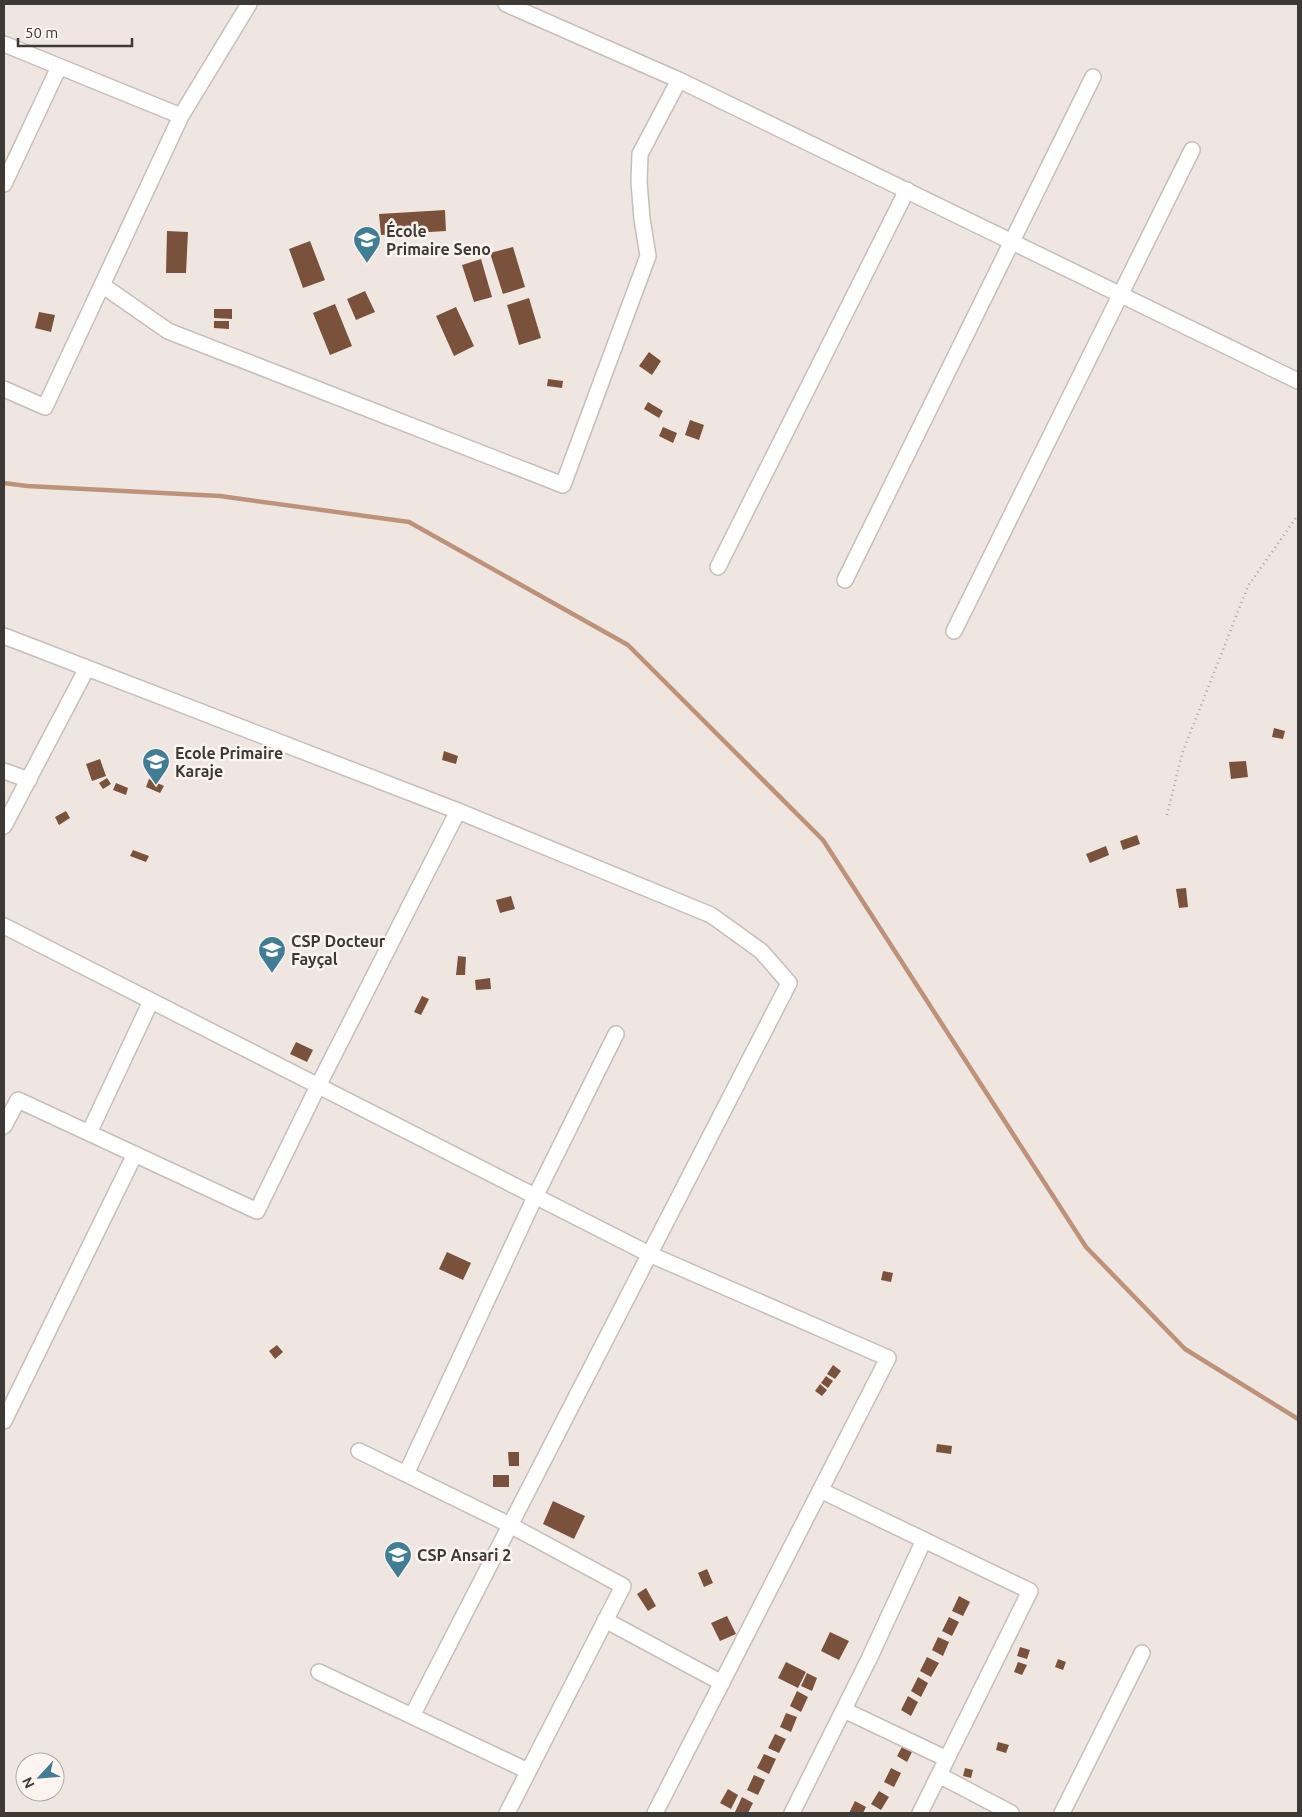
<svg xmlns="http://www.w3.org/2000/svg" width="1302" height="1817" viewBox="0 0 1302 1817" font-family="Ubuntu,sans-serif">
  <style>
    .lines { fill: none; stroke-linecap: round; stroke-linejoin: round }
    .stream { stroke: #be9279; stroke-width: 4.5 }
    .building { fill: #7a523b }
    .street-casing { stroke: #c6beb9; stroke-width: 18 }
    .path { stroke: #aba4a1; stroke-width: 2.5; stroke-dasharray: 1 4; stroke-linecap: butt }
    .street { stroke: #fff; stroke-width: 15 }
    .labels { text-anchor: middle; stroke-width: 5; stroke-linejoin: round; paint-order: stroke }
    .poi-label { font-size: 16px; font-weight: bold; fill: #3c3937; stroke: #fcf4ef; text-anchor: start }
  </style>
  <rect width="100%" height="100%" fill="#efe6e2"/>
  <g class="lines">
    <path class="stream" d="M4 483 27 486 220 496 409 522 628 645 823 840 1086 1247 1185 1349 1298 1419"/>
  </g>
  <path class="building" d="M445 210 446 231 381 235 379 214Z
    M167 231 188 232 186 273H166Z
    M310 241 325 280 303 288 289 249Z
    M513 247 525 287 503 294 490 253Z
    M481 259 492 297 474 302 462 265Z
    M365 291 375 312 356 320 347 299Z
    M529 298 541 338 519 345 507 305Z
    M335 304 352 346 330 355 313 313Z
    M456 307 474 346 454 356 436 316Z
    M214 309H232V319L214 318Z
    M39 312 55 315 51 332 35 328Z
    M214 321H229V329L214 328Z
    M649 352 661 361 652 375 639 366Z
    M548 379 563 381 562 388 547 386Z
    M648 402 663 411 659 418 644 409Z
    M690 420 704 425 699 440 685 435Z
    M663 427 677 433 673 443 659 436Z
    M1274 728 1285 731 1283 739 1272 737Z
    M444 751 458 756 456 764 442 760Z
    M100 759 106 776 92 781 86 764Z
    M1246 761 1248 777 1231 779 1229 762Z
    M107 778 111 784 103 789 99 783Z
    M149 779 164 786 160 793 146 787Z
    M116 783 128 788 126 795 113 790Z
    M66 811 70 818 59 825 55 817Z
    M1137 835 1140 844 1123 850 1120 841Z
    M1106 846 1109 855 1090 863 1086 854Z
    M133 850 149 856 146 862 130 856Z
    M1186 888 1188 907 1179 908 1176 889Z
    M511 896 515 909 500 913 496 900Z
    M458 956 466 957 465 975H456Z
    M490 978 491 989 476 990 475 980Z
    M422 996 429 999 421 1015 414 1012Z
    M296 1042 313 1050 307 1062 290 1054Z
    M447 1252 471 1263 463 1280 439 1269Z
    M883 1271 893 1273 891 1282 881 1280Z
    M277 1345 283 1352 275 1359 269 1351Z
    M833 1365 841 1371 835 1379 827 1374Z
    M826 1376 833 1381 828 1388 821 1383Z
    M820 1384 827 1390 822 1396 815 1391Z
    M937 1444 952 1446 951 1454 936 1452Z
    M508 1452H519V1466H509Z
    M493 1475H509V1487H493Z
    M553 1501 585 1516 574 1539 543 1524Z
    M707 1569 713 1583 704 1587 698 1573Z
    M646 1588 656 1606 648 1611 637 1594Z
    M959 1596 970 1602 963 1616 952 1611Z
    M727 1616 736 1634 720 1641 711 1623Z
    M949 1617 959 1622 952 1636 942 1631Z
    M830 1632 849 1641 839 1660 821 1651Z
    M938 1637 949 1642 943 1656 932 1650Z
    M1020 1647 1030 1650 1027 1659 1017 1656Z
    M927 1657 939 1663 931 1677 920 1671Z
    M1058 1659 1066 1662 1063 1670 1055 1667Z
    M786 1662 806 1672 798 1688 778 1678Z
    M1018 1662 1027 1665 1022 1675 1014 1672Z
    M807 1673 817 1678 812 1691 801 1686Z
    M918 1677 928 1683 921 1697 911 1691Z
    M797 1691 808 1697 801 1712 790 1706Z
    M908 1696 918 1702 911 1716 901 1710Z
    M786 1713 797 1717 791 1732 780 1727Z
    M775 1734 786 1739 779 1753 768 1748Z
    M998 1742 1009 1745 1006 1753 996 1750Z
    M903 1745 913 1750 907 1762 897 1756Z
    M764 1754 776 1759 769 1774 757 1768Z
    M891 1768 901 1773 894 1787 884 1782Z
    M965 1768 973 1770 971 1778 963 1776Z
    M754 1775 765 1780 758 1795 747 1790Z
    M728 1789 738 1795 731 1809 720 1803Z
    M879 1791 889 1797 881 1810 871 1804Z
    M742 1797 753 1803 748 1813 735 1812Z
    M855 1801 866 1807 863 1813H849Z"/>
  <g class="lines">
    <defs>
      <path id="street" d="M506 4 679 80 1298 381
        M4 44 181 116
        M4 184 59 67
        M102 285 168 331 563 485 648 256 642 219 639 182 640 154 679 80
        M4 389 45 407 181 116 249 4
        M718 567 907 190
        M845 580 1093 77
        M954 631 1192 150
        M4 636 458 811 711 915 761 951 789 983 412 1716
        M4 771 29 780
        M4 826 87 668
        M4 926 649 1254 888 1358 655 1813
        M4 1126 18 1100 257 1211 318 1086 458 811
        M89 1133 151 1001
        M4 1421 135 1154
        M359 1451 510 1525 623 1586 507 1813
        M406 1474 535 1197 616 1034
        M820 1490 1030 1591 920 1813
        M605 1620 722 1683
        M319 1672 528 1771
        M844 1710 947 1759
        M939 1775 1011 1813
        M792 1813 869 1659 924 1540
        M1062 1813 1142 1653"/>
    </defs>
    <use href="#street" class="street-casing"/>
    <path class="path" d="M1167 815 1182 754 1248 586 1298 515"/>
    <use href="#street" class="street"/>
  </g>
  <defs>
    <symbol id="school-pin" viewBox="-11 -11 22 30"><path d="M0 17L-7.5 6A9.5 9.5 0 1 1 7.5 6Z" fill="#417e95" stroke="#fcf4ef"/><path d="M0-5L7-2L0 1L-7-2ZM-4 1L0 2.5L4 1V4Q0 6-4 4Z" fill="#fff"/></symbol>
  </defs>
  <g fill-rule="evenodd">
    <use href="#school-pin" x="351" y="224" width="32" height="43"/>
    <use href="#school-pin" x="140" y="746" width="32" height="43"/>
    <use href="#school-pin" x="256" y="934" width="32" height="43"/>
    <use href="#school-pin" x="382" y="1539" width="32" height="43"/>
  </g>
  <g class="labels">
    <g class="poi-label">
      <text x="386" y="237">École<tspan x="386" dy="18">Primaire Seno</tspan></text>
      <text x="175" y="759">Ecole Primaire<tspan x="175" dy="18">Karaje</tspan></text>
      <text x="291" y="947">CSP Docteur<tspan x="291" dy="18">Fayçal</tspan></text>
      <text x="417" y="1561">CSP Ansari 2</text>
    </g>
  </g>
  <rect width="1302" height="1817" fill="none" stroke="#3c3937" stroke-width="10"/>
  <g transform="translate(40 1777) rotate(244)"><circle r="24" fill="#fcf4ef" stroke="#afa9a5"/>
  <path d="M0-4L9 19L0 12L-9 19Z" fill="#417e95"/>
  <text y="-8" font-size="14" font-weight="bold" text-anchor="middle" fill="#3c3937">N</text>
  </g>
  <path d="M18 38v8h114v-8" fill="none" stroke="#3c3937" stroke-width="2.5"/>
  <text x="25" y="38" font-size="15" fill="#3c3937" stroke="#fcf4ef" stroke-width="4" paint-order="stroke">50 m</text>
</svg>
